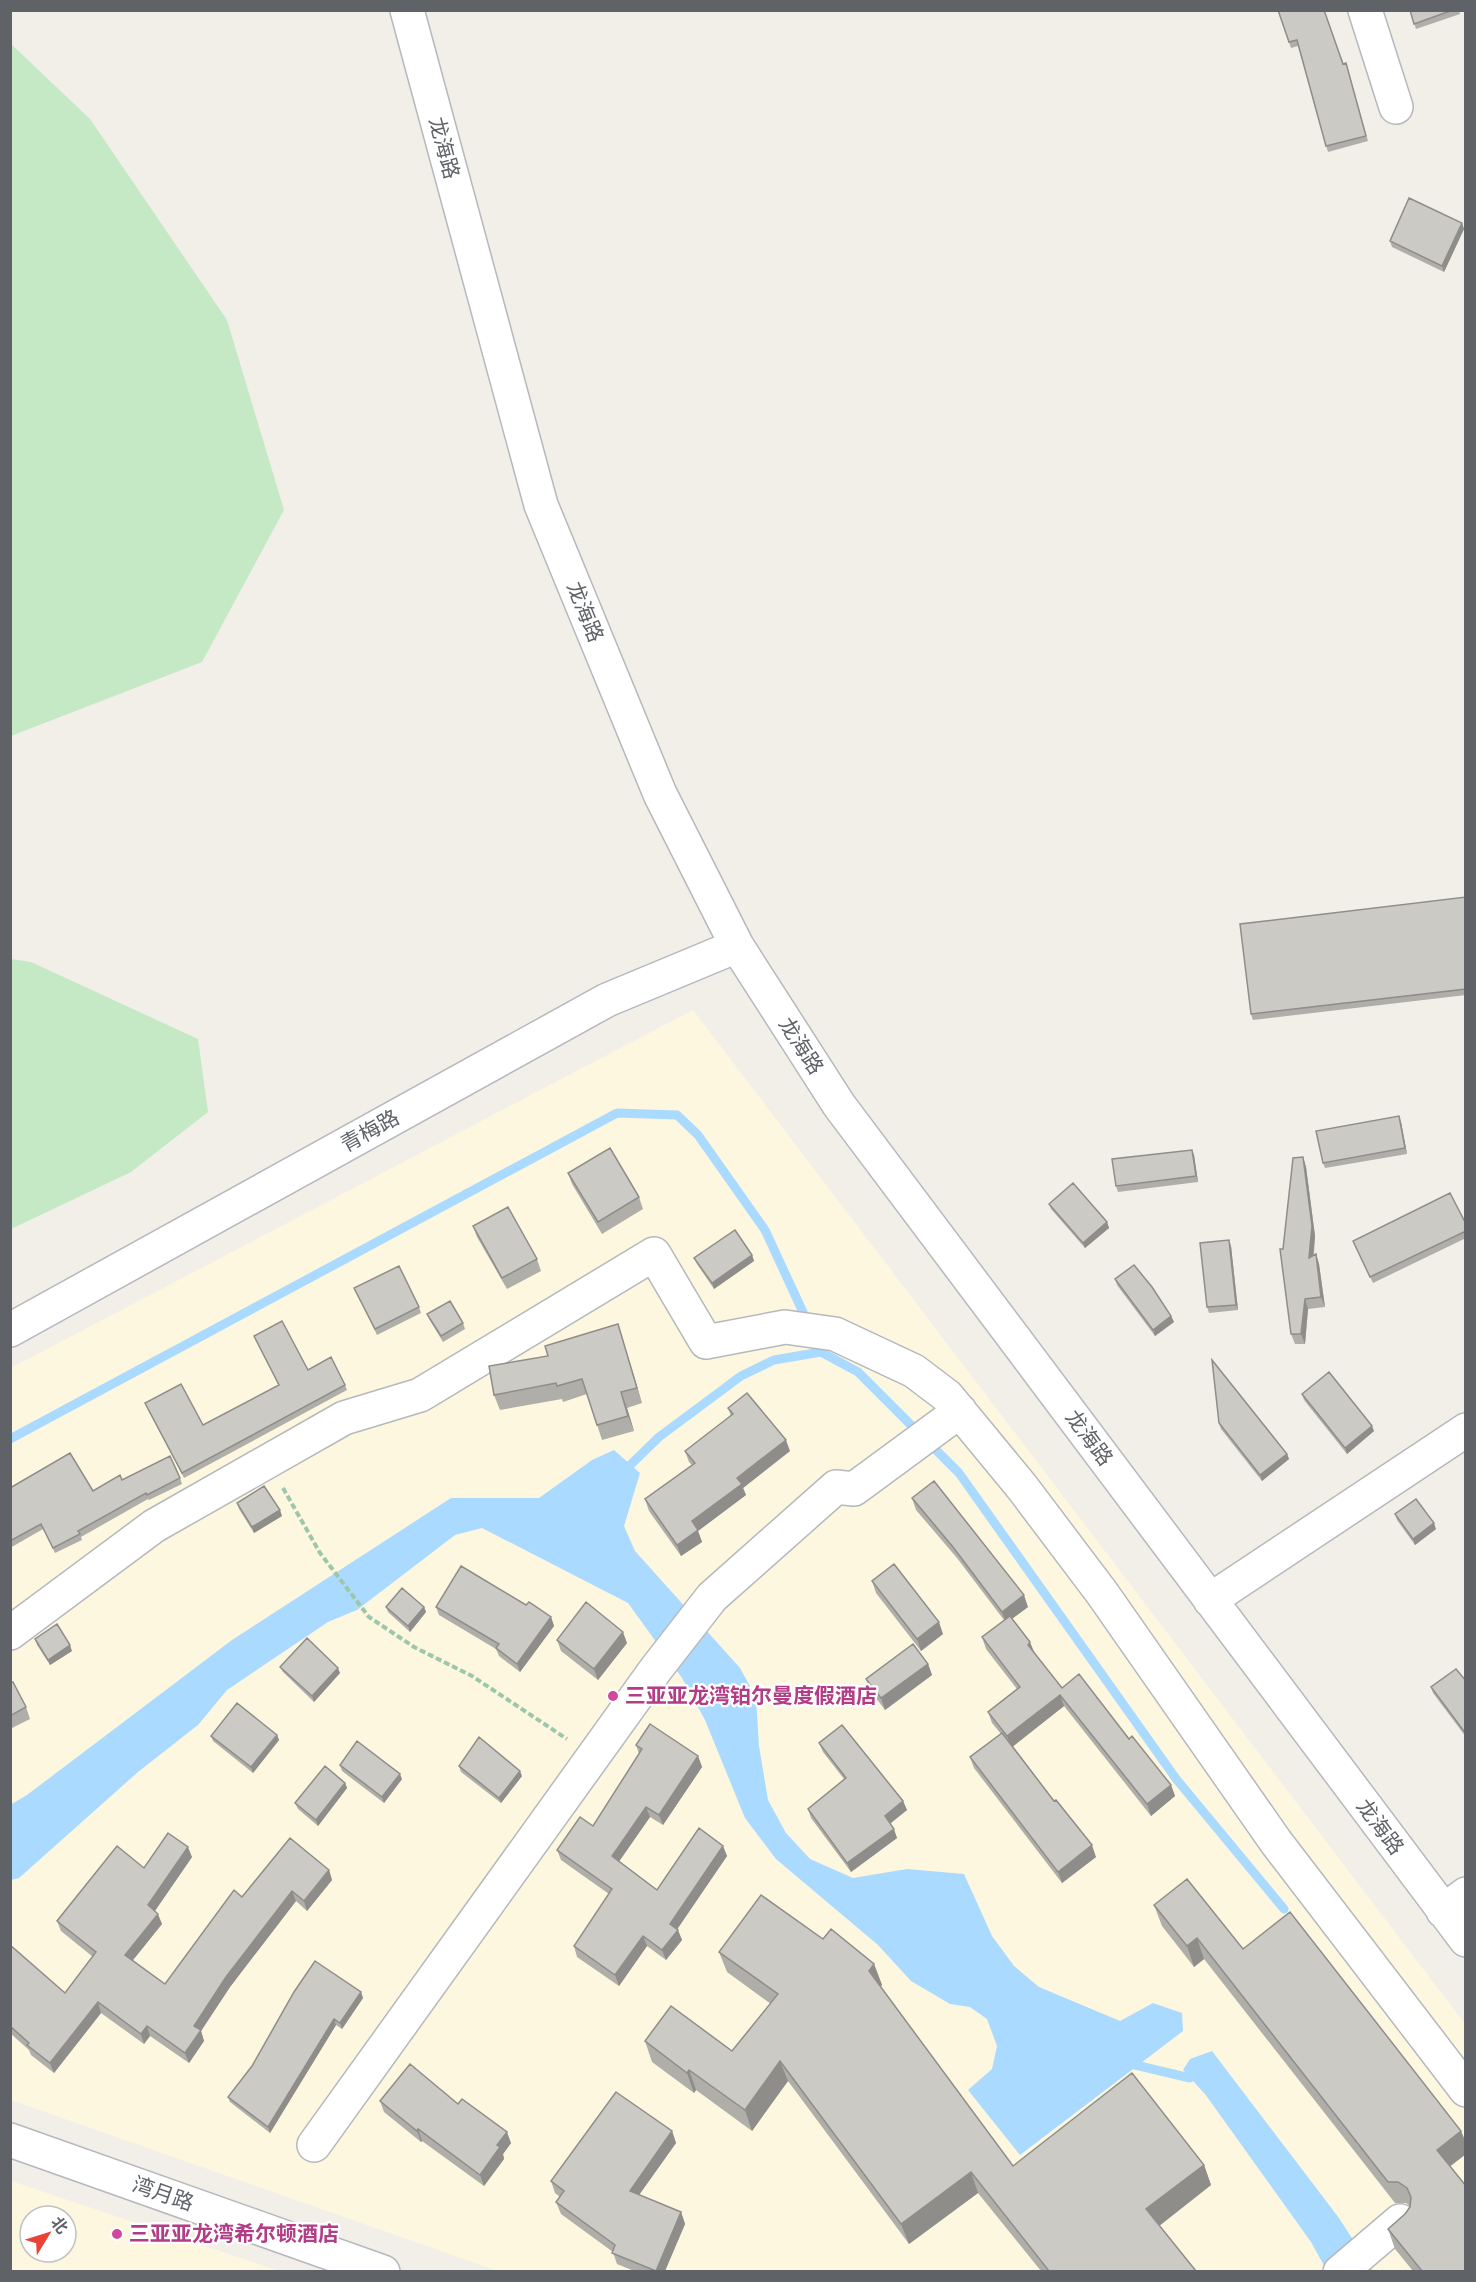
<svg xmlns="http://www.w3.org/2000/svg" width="1476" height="2282" viewBox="0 0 1476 2282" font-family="'Alegreya Sans','Noto Sans SC',sans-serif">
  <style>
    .commercial { fill: #fef7e0; fill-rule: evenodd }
    .green { fill: #c5e8c5 }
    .water { fill: #aadaff }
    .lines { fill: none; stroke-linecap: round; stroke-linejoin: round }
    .stream { stroke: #aadaff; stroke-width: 9 }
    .minor-casing { stroke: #b5b8bc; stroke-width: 36 }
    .path { stroke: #9cc7a9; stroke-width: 4; stroke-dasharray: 6 3; stroke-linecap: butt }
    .minor { stroke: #fff; stroke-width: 33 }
    .wall { fill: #afaea9 }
    .shaded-wall { fill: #8f8d8a }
    .building { fill: #cccac5; stroke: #8f8d8a; stroke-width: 1.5 }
    .hotel-dot { fill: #d1479c; stroke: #fff; stroke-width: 2 }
    .labels { text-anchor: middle; stroke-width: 4.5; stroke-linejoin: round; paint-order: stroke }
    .street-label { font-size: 21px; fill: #5f6368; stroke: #fff }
    .hotel-label { font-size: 21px; font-weight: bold; fill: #b23c85; stroke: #fff; text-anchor: start }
  </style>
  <rect width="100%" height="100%" fill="#f1efe8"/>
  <path class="commercial" d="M693 1010 1465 2024V2271H498L11 2100V1368Z
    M11 2181 279 2271H11ZM30 2216H66V2252H30Z"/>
  <path class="green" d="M11 44 90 119 227 320 284 510 202 662 11 736Z
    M11 959 31 962 198 1039 208 1112 131 1172 11 1229Z"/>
  <path class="water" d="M614 1450 640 1473 624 1526 635 1551 740 1668 756 1697 759 1746 768 1800 786 1833 810 1859 853 1878 907 1869 964 1874 992 1936 1014 1966 1039 1987 1120 2021 1153 2003 1182 2013 1183 2031 1020 2155 968 2090 992 2069 997 2046 987 2019 970 2007 950 2004 911 1981 878 1945 776 1859 745 1818 705 1720 682 1678 628 1603 482 1528 455 1535 357 1610 328 1622 227 1690 198 1725 138 1772 19 1878 11 1880 10 1805 27 1795 232 1640 451 1498H539L592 1460Z
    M1212 2051 1339 2218 1373 2271H1327L1311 2242 1205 2094 1183 2070 1190 2059Z"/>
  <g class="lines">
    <path class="stream" d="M815 1339 821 1352 858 1372 959 1473 1177 1780 1284 1909
      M10 1439 617 1113 677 1115 698 1135 765 1230 808 1323
      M622 1473 659 1437 741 1376 774 1360 821 1352
      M1127 2063 1190 2078"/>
    <defs>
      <path id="minor" d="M407 10 541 505 660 794 737 946 839 1105 1466 1940
        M1365 10 1396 107
        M10 1330 607 1000 737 946
        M1210 1600 1466 1430
        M10 1633 154 1526 344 1418 420 1395 654 1254 706 1342 785 1327 835 1334 914 1371 947 1396 1022 1487 1102 1593 1276 1842 1466 2090
        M1443 1911 1466 1894
        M10 2140 383 2272
        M314 2145 656 1669 712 1597 836 1487 854 1489 960 1411
        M1340 2272 1400 2221"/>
    </defs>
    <use href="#minor" class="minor-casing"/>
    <path class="path" d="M283 1488 320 1553 369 1617 414 1647 472 1676 567 1739"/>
    <use href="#minor" class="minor"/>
  </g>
  <path class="wall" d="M1278 10 1343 64 1346 63 1368 141 1328 152 1298 46 1291 48Z
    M1410 10H1459L1460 14 1416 29Z
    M1462 223 1464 229 1444 272 1392 247 1390 241Z
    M1466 897V995L1253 1020 1251 1014Z
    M1401 1122 1407 1154 1325 1168 1323 1163Z
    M1194 1155 1198 1182 1118 1192 1116 1186Z
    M1303 1157 1306 1167 1315 1236 1314 1255 1316 1254 1319 1264 1325 1307 1308 1309 1305 1344H1295L1291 1334 1283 1249Z
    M568 1173 639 1197 643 1209 602 1234 572 1184Z
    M1049 1204 1107 1222 1109 1228 1085 1248 1051 1209Z
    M1466 1224V1238L1373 1283 1353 1241Z
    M473 1226 537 1259 541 1271 507 1289 477 1237Z
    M1231 1246 1238 1310 1209 1313 1207 1307Z
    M752 1255 754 1261 714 1289 697 1264 694 1258Z
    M1115 1279 1171 1316 1174 1322 1155 1336 1117 1285Z
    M354 1288 419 1307 421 1313 377 1335Z
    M427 1314 463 1323 465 1329 443 1342 429 1319Z
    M618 1324 642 1403 627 1408 634 1431 602 1440 587 1394 563 1402 562 1399 500 1410 494 1395Z
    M254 1336 308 1370 345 1385 347 1390 184 1478 147 1408 145 1403 203 1425 279 1386Z
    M1302 1394 1374 1431 1347 1454 1304 1400Z
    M728 1408 790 1451 743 1488 746 1495 698 1531 702 1542 681 1556 649 1511 645 1499 692 1465 689 1462 685 1451 731 1416Z
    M1219 1423 1287 1454 1289 1459 1262 1481 1221 1429Z
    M180 1478 182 1484 149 1500 148 1499 81 1537 82 1540 55 1553 43 1529 10 1548V1488L93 1491 122 1480Z
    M912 1498 1028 1607 1012 1619 1034 1653 1062 1688 1129 1739 1171 1785 1175 1796 1151 1816 1064 1706 1013 1746 1096 1857 1062 1883 974 1768 970 1757 1001 1734 992 1723 988 1712 1017 1689 986 1649 982 1637 1004 1620 957 1558 916 1510Z
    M237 1503 282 1516 254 1533 239 1509Z
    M1395 1514 1436 1529 1415 1545 1397 1520Z
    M872 1581 943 1634 921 1651 876 1593Z
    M526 1605 551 1617 554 1626 520 1672 499 1656 496 1649 439 1615 436 1607Z
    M386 1607H424L426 1612 410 1632 388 1612Z
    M35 1639 72 1651 50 1665 37 1645Z
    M557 1640 627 1643 598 1680 561 1651Z
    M928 1664 932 1675 885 1710 870 1690 866 1679Z
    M280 1667 340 1673 314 1702 283 1672Z
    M1466 1681V1737L1433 1693 1431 1687Z
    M10 1683 26 1707 30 1719 10 1729Z
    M277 1735 279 1740 253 1773 213 1741 211 1736Z
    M819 1743 903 1801 907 1810 890 1824 897 1838 851 1872 811 1818 808 1809 844 1779 823 1752Z
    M636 1745 698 1756 702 1767 663 1825 650 1817 619 1861 657 1890 723 1846 727 1856 677 1929 682 1940 666 1960 647 1946 619 1986 577 1957 574 1946 609 1894 561 1860 557 1850 593 1826 639 1754Z
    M340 1765 402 1779 384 1803 342 1771Z
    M459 1766 522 1776 501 1803 461 1772Z
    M345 1783 347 1788 318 1826 298 1809 295 1803Z
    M192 1857 155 1911 162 1924 133 1960 165 1984 242 1897 329 1870 332 1880 307 1911 296 1901 230 1987 201 2031 204 2041 189 2063 150 2036 144 2044 101 2013 54 2073 31 2055 29 2050 10 2033V1945L65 1993 93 1957 61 1931 57 1921 144 1868Z
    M1154 1905 1243 1949 1461 2131 1466 2143V2154L1450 2166 1466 2271H1413L1395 2249 1388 2229 1405 2214 1410 2206 1406 2203H1395L1204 1959 1194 1967 1162 1926Z
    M823 1939 874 1964 882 1985 880 1987 1013 2166 1204 2165 1211 2185 1159 2226 1196 2271H1041L978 2193 909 2244 788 2081 752 2131 696 2090 694 2093 652 2062 645 2041 732 2051 771 2004 727 1972 719 1952Z
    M361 1992 363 1998 342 2029 336 2025 270 2133 230 2102 228 2097Z
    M380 2101 458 2104 511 2143 503 2154 504 2159 484 2186 422 2141 421 2142 384 2112Z
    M672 2131 676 2143 639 2195 681 2212 685 2224 665 2271H634L617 2264 613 2252 561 2214 556 2202 560 2197 555 2193 551 2181Z"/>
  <path class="shaded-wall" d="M1462 223 1464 229 1444 272 1442 266Z
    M1399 1116 1401 1122 1407 1154 1405 1148Z
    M1192 1150 1194 1155 1198 1182 1196 1176Z
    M1303 1157 1306 1167 1315 1236 1312 1267 1309 1258Z
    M1107 1222 1109 1228 1085 1248 1083 1243Z
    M1229 1240 1231 1246 1238 1310 1236 1305Z
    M1316 1254 1319 1264 1325 1307 1321 1297Z
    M752 1255 754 1261 714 1289 712 1283Z
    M1305 1299 1308 1309 1305 1344 1301 1334Z
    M1171 1316 1174 1322 1155 1336 1153 1330Z
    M618 1324 623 1340 642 1403 637 1388Z
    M621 1392 627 1408 634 1431 628 1416Z
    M1372 1426 1374 1431 1347 1454 1345 1448Z
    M786 1440 790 1451 743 1488 746 1495 698 1531 702 1542 681 1556 677 1545 692 1521 737 1478Z
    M1287 1454 1289 1459 1262 1481 1260 1475Z
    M280 1510 282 1516 254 1533 252 1527Z
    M1434 1523 1436 1529 1415 1545 1413 1539Z
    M1024 1595 1028 1607 1006 1623 1002 1612Z
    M424 1607 426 1612 410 1632 408 1626Z
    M551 1617 554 1626 520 1672 517 1664Z
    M939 1622 943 1634 921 1651 917 1639Z
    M623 1632 627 1643 598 1680 594 1669Z
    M1030 1642 1035 1654 1028 1645Z
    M70 1645 72 1651 50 1665 48 1660Z
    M928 1664 932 1675 885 1710 881 1698Z
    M338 1668 340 1673 314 1702 312 1696Z
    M1060 1695 1064 1706 1011 1748 1007 1736Z
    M277 1735 279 1740 253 1773 251 1767Z
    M698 1756 702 1767 663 1825 659 1815Z
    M520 1771 522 1776 501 1803 499 1798Z
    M400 1774 402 1779 384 1803 382 1797Z
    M345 1783 347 1788 318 1826 316 1820Z
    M1171 1785 1175 1796 1151 1816 1147 1804Z
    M903 1801 907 1810 888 1825 885 1816Z
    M646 1807 650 1817 616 1866 612 1856Z
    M894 1829 897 1838 851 1872 847 1863Z
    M1092 1845 1096 1857 1062 1883 1058 1872Z
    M723 1846 727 1856 674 1934 670 1924Z
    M188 1847 192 1857 152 1915 148 1905Z
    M329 1870 332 1880 307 1911 304 1901Z
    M292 1891 296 1901 230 1987 201 2031 204 2041 189 2063 185 2053 194 2026 226 1977Z
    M158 1914 162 1924 129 1965 125 1955Z
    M678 1930 682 1940 666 1960 662 1950Z
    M643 1936 647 1946 619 1986 615 1975Z
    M1197 1938 1204 1959 1194 1967 1187 1946Z
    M874 1964 882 1985 876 1992 869 1971Z
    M361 1992 363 1998 342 2029 340 2023Z
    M98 2002 101 2013 54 2073 50 2063Z
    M334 2019 336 2025 270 2133 268 2127Z
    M147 2026 150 2036 144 2044 141 2034Z
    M780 2061 788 2081 752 2131 745 2110Z
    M689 2070 696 2090 694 2093 687 2073Z
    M418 2129 422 2141 421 2142 417 2131Z
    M672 2131 676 2143 634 2202 630 2191Z
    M1461 2131 1466 2143V2154L1444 2171 1437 2150Z
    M507 2132 511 2143 503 2154 504 2159 484 2186 480 2175 497 2145Z
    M1204 2165 1211 2185 1154 2230 1146 2209Z
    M971 2172 978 2193 909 2244 901 2224Z
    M681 2212 685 2224 665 2271H656Z"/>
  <path class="building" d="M1278 10H1324L1343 64 1346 63 1366 136 1326 146 1297 40 1289 42Z
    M1410 10H1453L1414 24Z
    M1409 198 1462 223 1442 266 1390 241Z
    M1466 897V989L1251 1014 1240 924Z
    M1399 1116 1405 1148 1323 1163 1316 1131Z
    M610 1148 639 1197 598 1222 568 1173Z
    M1192 1150 1196 1176 1116 1186 1112 1159Z
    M1303 1157 1312 1226 1309 1258 1316 1254 1321 1297 1305 1299 1301 1334H1291L1280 1249H1283L1293 1158Z
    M1073 1183 1107 1222 1083 1243 1049 1204Z
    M1450 1193 1466 1224V1231L1370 1277 1353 1241Z
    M508 1207 537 1259 502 1278 473 1226Z
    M735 1230 752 1255 712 1283 694 1258Z
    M1229 1240 1236 1305 1207 1307 1200 1243Z
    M1134 1265 1152 1287 1171 1316 1153 1330 1115 1279Z
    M399 1266 419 1307 375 1329 354 1288Z
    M450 1301 463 1323 441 1336 427 1314Z
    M282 1321 308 1370 331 1357 345 1385 182 1473 145 1403 181 1384 203 1425 279 1385 254 1336Z
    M618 1324 637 1388 621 1392 628 1416 597 1425 582 1379 557 1386 556 1383 494 1395 489 1366 548 1356 545 1346Z
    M1212 1360 1287 1454 1260 1475 1219 1423Z
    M1329 1372 1372 1426 1345 1448 1302 1394Z
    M747 1393 786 1440 737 1478 742 1484 692 1521 698 1530 677 1545 645 1499 695 1463 685 1451 733 1414 728 1408Z
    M70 1453 93 1491 120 1475 122 1480 170 1456 180 1478 147 1495 146 1493 78 1531 80 1534 53 1548 41 1524 10 1541V1488Z
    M934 1481 1024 1595 1002 1612 953 1547 912 1498Z
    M264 1486 280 1510 252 1527 237 1503Z
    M1416 1499 1434 1523 1413 1539 1395 1514Z
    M894 1564 939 1622 917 1639 872 1581Z
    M461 1566 526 1605 529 1602 551 1617 517 1664 496 1648 499 1644 436 1607Z
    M402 1588 424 1607 408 1626 386 1607Z
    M586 1602 623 1632 594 1669 557 1640Z
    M1010 1616 1030 1642 1028 1645 1062 1688 1079 1674 1129 1739 1132 1736 1171 1785 1147 1804 1060 1695 1007 1736 988 1712 1020 1687 982 1637Z
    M57 1624 70 1645 48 1660 35 1639Z
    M307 1638 338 1668 312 1696 280 1667Z
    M913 1644 928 1664 881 1698 866 1679Z
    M1456 1669 1466 1681V1734L1431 1687Z
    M13 1682 26 1707 10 1716V1683Z
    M237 1703 277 1735 251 1767 211 1736Z
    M650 1724 698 1756 659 1815 646 1807 612 1856 657 1890 699 1828 723 1846 670 1924 678 1930 662 1950 643 1936 615 1975 574 1946 612 1889 557 1850 580 1817 593 1826 642 1749 636 1745Z
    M842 1725 903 1801 885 1816 894 1829 847 1863 808 1809 846 1778 819 1743Z
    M1002 1733 1054 1801 1056 1800 1092 1845 1058 1872 970 1757Z
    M479 1737 520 1771 499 1798 459 1766Z
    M357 1741 400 1774 382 1797 340 1765Z
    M325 1766 345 1783 316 1820 295 1803Z
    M168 1833 188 1847 148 1905 158 1914 125 1955 165 1984 234 1890 242 1897 290 1838 329 1870 304 1901 292 1891 226 1977 194 2026 201 2030 185 2053 147 2026 141 2034 98 2002 50 2063 27 2045 29 2043 10 2026V1945L65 1993 96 1952 57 1921 117 1846 144 1868Z
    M1187 1879 1243 1949 1290 1912 1461 2131 1437 2150 1466 2186V2271H1422L1388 2229 1405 2214 1410 2207 1411 2197 1407 2188 1398 2182H1388L1197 1938 1187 1946 1154 1905Z
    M761 1895 823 1939 831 1929 874 1964 869 1971 1013 2166 1132 2073 1204 2165 1146 2209 1196 2271H1049L971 2172 901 2224 780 2061 745 2110 689 2070 687 2073 645 2041 671 2006 732 2051 778 1994 719 1952Z
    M315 1961 361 1992 340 2023 334 2019 268 2127 228 2097 252 2066 294 1992Z
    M410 2064 458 2104 462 2099 507 2132 497 2145 500 2147 480 2175 418 2129 417 2131 380 2101Z
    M616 2092 672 2131 630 2191 681 2212 656 2271 612 2253 615 2245 556 2202 564 2191 551 2181Z"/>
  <g class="hotel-dot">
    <circle cx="613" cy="1696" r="6"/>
    <circle cx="117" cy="2234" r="6"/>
  </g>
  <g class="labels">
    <g class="street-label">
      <text transform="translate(444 148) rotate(75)" y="7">龙海路</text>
      <text transform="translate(585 612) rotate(68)" y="7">龙海路</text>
      <text transform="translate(801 1046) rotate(57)" y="7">龙海路</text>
      <text transform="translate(370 1131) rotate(-29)" y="7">青梅路</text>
      <text transform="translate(1089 1438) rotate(53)" y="7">龙海路</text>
      <text transform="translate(1380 1827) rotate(53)" y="7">龙海路</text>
      <text transform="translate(163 2194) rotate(19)" y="7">湾月路</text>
    </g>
    <g class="hotel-label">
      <text x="625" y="1703">三亚亚龙湾铂尔曼度假酒店</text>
      <text x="129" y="2241">三亚亚龙湾希尔顿酒店</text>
    </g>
  </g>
  <rect width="1476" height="2282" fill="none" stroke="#5f6368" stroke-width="24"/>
  <g transform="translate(48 2234) rotate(52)"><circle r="28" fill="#ffffff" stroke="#bfc1c3" stroke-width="1.5"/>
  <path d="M0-4.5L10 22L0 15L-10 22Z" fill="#ea4335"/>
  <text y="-9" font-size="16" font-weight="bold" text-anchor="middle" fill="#5f6368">北</text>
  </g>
</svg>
